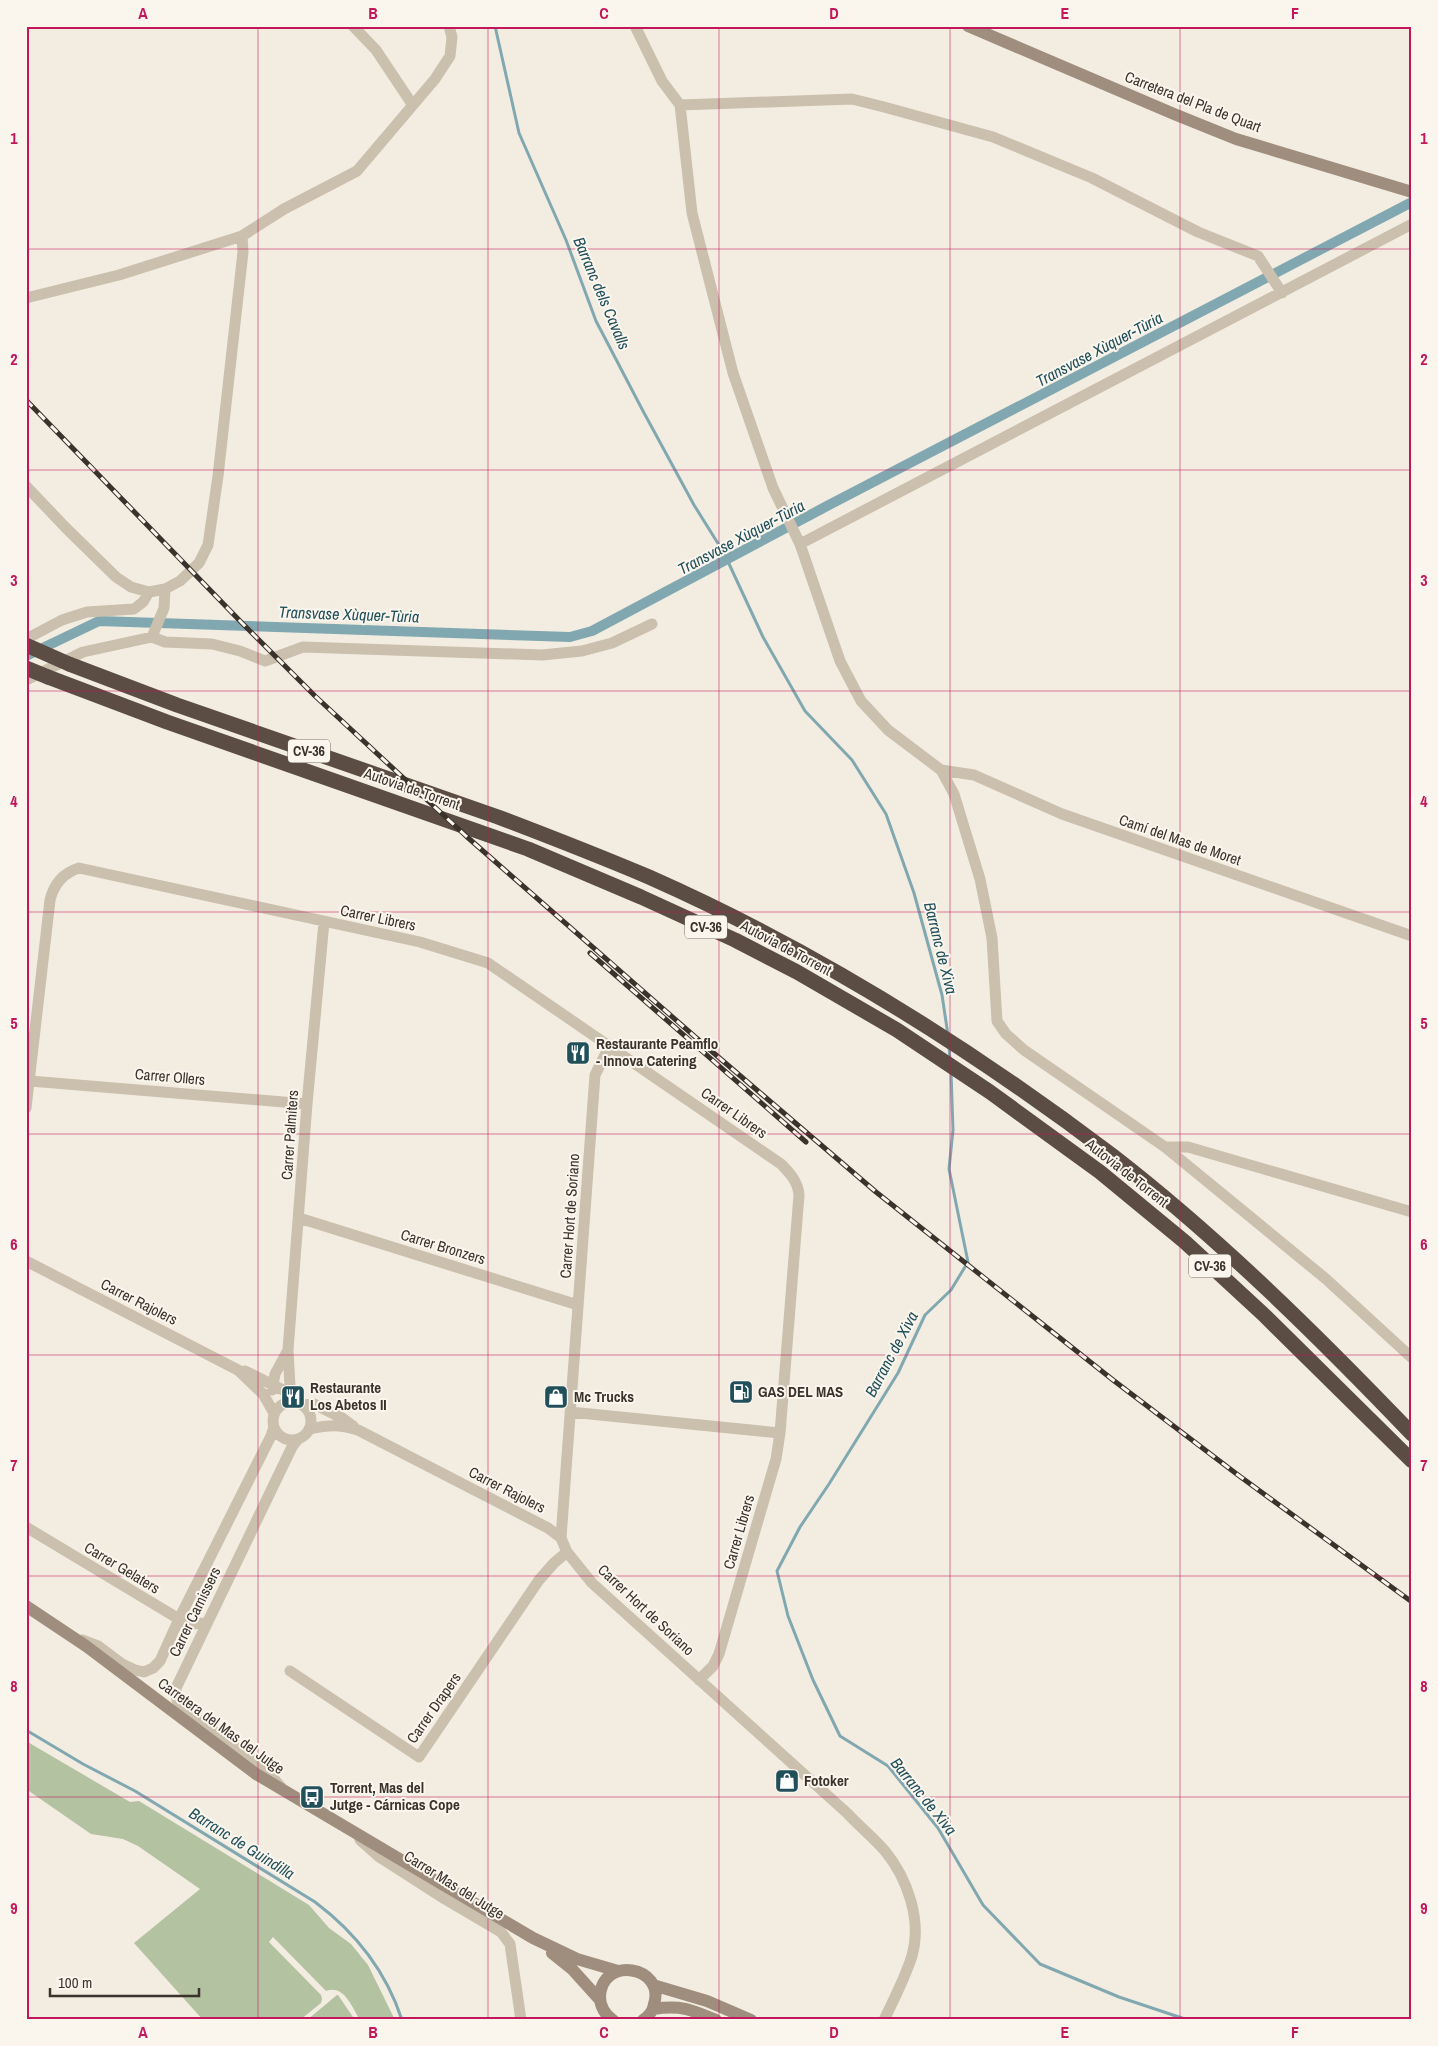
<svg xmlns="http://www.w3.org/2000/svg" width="1438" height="2046" viewBox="0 0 1438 2046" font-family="'Archivo Narrow',sans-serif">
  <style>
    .green { fill: #b3c2a1 }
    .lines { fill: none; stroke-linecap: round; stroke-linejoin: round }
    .stream { stroke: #81a8b0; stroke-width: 3 }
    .canal { stroke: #81a8b0; stroke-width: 10 }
    .street { stroke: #cbbfad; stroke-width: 11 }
    .secondary { stroke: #9f8e7e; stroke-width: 12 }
    .highway { stroke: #5b4d43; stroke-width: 15 }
    .rail-casing { stroke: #3a322b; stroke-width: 5 }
    .rail { stroke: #faf6ee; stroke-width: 3; stroke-dasharray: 9; stroke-linecap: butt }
    .highway-bridge { stroke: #5b4d43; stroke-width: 15 }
    .grid { fill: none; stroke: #c2185b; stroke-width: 1; stroke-opacity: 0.55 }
    .labels { text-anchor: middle; stroke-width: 4; stroke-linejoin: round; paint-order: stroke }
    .shield { fill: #faf6ee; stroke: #746d66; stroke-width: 1 }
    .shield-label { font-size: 14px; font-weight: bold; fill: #3a322b }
    .street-label { font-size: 15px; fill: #3a322b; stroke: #faf6ee }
    .poi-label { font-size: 15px; font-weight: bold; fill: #3a322b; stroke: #faf6ee; text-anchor: start }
    .water-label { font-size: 16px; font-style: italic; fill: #21505b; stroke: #faf6ee }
    .neatline { fill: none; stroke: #c2185b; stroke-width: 2 }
    .grid-label { font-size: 16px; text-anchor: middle; font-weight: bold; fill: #c2185b }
  </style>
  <rect width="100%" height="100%" fill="#f3ede1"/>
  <path class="green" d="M26 1741 130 1802 139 1801 309 1905 329 1928 351 1944 368 1965 395 2020H360C352 2007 344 1984 326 1991L273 1937 269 1942 321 1995 322 1999 321 2003 300 2020H203L134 1943 200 1889 138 1846 123 1839 91 1834 26 1789Z
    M338 1995 355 2020H307L337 1995Z"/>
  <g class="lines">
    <path class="stream" d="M495 26 519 133 566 240 596 321 643 411 694 505 724 553 763 637 805 711 852 760 886 814 914 893 942 995 948 1035
      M949 1046 950 1060
      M951 1071 953 1130 949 1169 968 1262 951 1290 925 1315 898 1373 829 1484 800 1527 777 1571 788 1616 813 1680 840 1736 888 1766 938 1828 983 1905 1040 1964 1119 1997 1188 2020
      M26 1730 83 1764 135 1791 315 1902C355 1932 386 1971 402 2020"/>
    <path class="canal" d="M26 656 99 621 570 637 592 631 827 506 1412 202"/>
    <path class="street" d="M353 26 376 50 412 104
      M635 26 662 81 680 105 692 213 733 373 773 488 800 544 840 661 861 701 888 730 941 770 954 794 980 879 992 938 997 1021 1006 1034 1024 1050 1165 1147 1326 1279 1412 1358
      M680 105 852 99 884 107 993 137 1092 178 1198 232 1258 256 1282 293
      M26 298 119 275 242 236 284 209 357 171 435 79 450 56 452 37 449 26
      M26 486 66 528 116 577 131 587 149 592 165 589 180 581 199 563 208 545 218 476 243 252 242 236
      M800 544 1412 224
      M152 637 164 608 165 589
      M26 639 62 620 87 612 134 609 143 602 149 592
      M26 680 83 652 152 637 165 642 212 644 240 651 265 661 303 647 542 655 582 651 612 643 652 624
      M941 770 974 775 1062 814 1412 936
      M610 1045 595 1075 561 1538 567 1552 592 1583 847 1813C859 1826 874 1838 885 1851 908 1879 922 1921 912 1956 905 1978 894 1999 884 2020
      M30 1081 307 1104
      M26 1108 50 900C54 884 63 873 79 868L420 942 488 963 781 1164C790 1173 798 1182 799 1195L780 1433 776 1459 719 1654 713 1666 699 1680
      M1165 1147H1188L1412 1212
      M299 1218 578 1305
      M26 1261 238 1370 263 1394 274 1413
      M245 1371 287 1392 293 1402
      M272 1390 275 1374 288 1350
      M273 1421a19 19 0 1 1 38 0a19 19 0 1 1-38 0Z
      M297 1403 290 1386 288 1350 307 1104 324 922
      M302 1405 314 1404 342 1418 353 1426
      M570 1412 780 1433
      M309 1429C329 1425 338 1424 358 1430L548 1528 561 1538
      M26 1527 179 1619 190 1624 206 1623
      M82 1640 98 1646 122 1664 135 1670 144 1672 153 1668 160 1661 179 1619 271 1436 274 1427
      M290 1671 419 1757 539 1580 554 1563 567 1552
      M281 1787 267 1771 182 1707 177 1700 176 1688 292 1447 298 1439
      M360 1840 378 1856 445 1899 501 1932 510 1944 521 2020"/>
    <path class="secondary" d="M968 26 1174 114 1236 139 1412 192
      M26 1606 86 1646 256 1774 533 1938 577 1959 618 1971
      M552 1953 572 1969 600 2000
      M653 1985 707 2001 751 2020
      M653 2009C681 2005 690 2009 716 2020
      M613 2020C605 2015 600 2006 600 1997 601 1955 666 1966 654 2004 653 2011 649 2016 643 2020"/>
    <path class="highway" d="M69 664 177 705 498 817C548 836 599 856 649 877 814 950 969 1047 1113 1156 1220 1239 1318 1336 1412 1434
      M48 677 167 722 528 849 641 897 735 940 797 972 897 1030 990 1092 1100 1172 1185 1242 1263 1314 1412 1461"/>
    <defs>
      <path id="rail" d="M26 400 242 623 315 696 466 836 709 1049 876 1192 1113 1380 1238 1475 1412 1602
        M590 953 806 1142"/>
    </defs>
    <use href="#rail" class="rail-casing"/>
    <use href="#rail" class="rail"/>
    <path class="highway-bridge" d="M26 645 69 664
      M26 668 48 677"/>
  </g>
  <path class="grid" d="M258 26V2020M488 26V2020M719 26V2020M950 26V2020M1180 26V2020M26 249H1412M26 470H1412M26 691H1412M26 912H1412M26 1134H1412M26 1355H1412M26 1576H1412M26 1797H1412"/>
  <defs>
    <symbol id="restaurant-square" viewBox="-11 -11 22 22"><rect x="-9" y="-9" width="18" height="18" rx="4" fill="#21505b" stroke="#faf6ee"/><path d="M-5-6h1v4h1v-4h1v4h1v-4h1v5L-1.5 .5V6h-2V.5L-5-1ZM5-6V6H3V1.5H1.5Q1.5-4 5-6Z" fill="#fff"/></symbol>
    <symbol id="fuel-square" viewBox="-11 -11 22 22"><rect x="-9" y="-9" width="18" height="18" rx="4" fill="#21505b" stroke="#faf6ee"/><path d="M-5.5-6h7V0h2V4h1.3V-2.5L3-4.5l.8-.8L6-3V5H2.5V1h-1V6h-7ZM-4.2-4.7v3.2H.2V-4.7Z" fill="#fff"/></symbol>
    <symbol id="shop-square" viewBox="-11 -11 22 22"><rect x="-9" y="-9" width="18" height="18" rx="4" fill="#21505b" stroke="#faf6ee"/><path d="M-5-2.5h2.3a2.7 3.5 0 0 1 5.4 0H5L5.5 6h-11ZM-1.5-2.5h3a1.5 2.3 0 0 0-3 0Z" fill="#fff"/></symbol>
    <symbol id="bus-square" viewBox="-11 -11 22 22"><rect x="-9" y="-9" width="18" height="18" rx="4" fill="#21505b" stroke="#faf6ee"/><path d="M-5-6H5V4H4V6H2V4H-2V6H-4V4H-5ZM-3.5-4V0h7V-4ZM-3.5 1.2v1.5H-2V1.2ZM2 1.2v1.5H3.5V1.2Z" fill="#fff"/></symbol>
  </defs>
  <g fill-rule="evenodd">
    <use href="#restaurant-square" x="564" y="1039" width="28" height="28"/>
    <use href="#fuel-square" x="727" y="1378" width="28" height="28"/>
    <use href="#restaurant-square" x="279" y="1383" width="28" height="28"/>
    <use href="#shop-square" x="542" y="1383" width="28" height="28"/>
    <use href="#shop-square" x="773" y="1767" width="28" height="28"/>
    <use href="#bus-square" x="298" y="1783" width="28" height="28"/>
  </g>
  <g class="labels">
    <g class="shield">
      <rect x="288" y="739.5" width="42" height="23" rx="4"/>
      <rect x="685" y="915.5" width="42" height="23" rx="4"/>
      <rect x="1189" y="1254.5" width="42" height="23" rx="4"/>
    </g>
    <g class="shield-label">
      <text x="309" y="756">CV-36</text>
      <text x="706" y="932">CV-36</text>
      <text x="1210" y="1271">CV-36</text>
    </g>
    <g class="street-label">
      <text transform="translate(1193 102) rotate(21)" y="5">Carretera del Pla de Quart</text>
      <text transform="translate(412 789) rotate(19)" y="5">Autovia de Torrent</text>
      <text transform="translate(1180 840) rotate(19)" y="5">Camí del Mas de Moret</text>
      <text transform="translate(378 918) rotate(12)" y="5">Carrer Librers</text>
      <text transform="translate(786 948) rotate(28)" y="5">Autovia de Torrent</text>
      <text transform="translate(170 1077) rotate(5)" y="5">Carrer Ollers</text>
      <text transform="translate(734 1113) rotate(35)" y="5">Carrer Librers</text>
      <text transform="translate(290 1135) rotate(-86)" y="5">Carrer Palmiters</text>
      <text transform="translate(1127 1173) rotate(38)" y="5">Autovia de Torrent</text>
      <text transform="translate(570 1216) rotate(-86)" y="5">Carrer Hort de Soriano</text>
      <text transform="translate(443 1247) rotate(17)" y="5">Carrer Bronzers</text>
      <text transform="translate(139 1302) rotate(27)" y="5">Carrer Rajolers</text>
      <text transform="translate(507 1490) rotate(27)" y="5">Carrer Rajolers</text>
      <text transform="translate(739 1532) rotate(-74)" y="5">Carrer Librers</text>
      <text transform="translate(122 1568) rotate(31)" y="5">Carrer Gelaters</text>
      <text transform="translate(646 1610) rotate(43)" y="5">Carrer Hort de Soriano</text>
      <text transform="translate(195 1612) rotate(-64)" y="5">Carrer Carnissers</text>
      <text transform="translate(434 1708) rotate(-55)" y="5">Carrer Drapers</text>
      <text transform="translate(221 1726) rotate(36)" y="5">Carretera del Mas del Jutge</text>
      <text transform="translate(454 1885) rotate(32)" y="5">Carrer Mas del Jutge</text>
    </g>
    <g class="poi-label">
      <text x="596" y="1049">Restaurante Peamflo<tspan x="596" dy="17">- Innova Catering</tspan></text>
      <text x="310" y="1393">Restaurante<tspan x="310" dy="17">Los Abetos II</tspan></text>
      <text x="758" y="1397">GAS DEL MAS</text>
      <text x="574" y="1402">Mc Trucks</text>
      <text x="804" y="1786">Fotoker</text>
      <text x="330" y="1793">Torrent, Mas del<tspan x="330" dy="17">Jutge - Cárnicas Cope</tspan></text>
    </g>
    <g class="water-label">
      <text transform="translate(602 293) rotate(67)" y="6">Barranc dels Cavalls</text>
      <text transform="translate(1099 349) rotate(-28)" y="6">Transvase Xùquer-Tùria</text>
      <text transform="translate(741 537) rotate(-28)" y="6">Transvase Xùquer-Tùria</text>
      <text transform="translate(349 614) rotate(2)" y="6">Transvase Xùquer-Tùria</text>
      <text transform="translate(941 948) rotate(76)" y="6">Barranc de Xiva</text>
      <text transform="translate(891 1354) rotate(-62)" y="6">Barranc de Xiva</text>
      <text transform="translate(924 1796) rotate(51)" y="6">Barranc de Xiva</text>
      <text transform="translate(242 1843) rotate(32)" y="6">Barranc de Guindilla</text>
    </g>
  </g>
  <rect width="1438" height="2046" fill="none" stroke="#faf6ee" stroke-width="55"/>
  <path d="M50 1988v8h149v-8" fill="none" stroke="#3a322b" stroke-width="2.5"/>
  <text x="58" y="1988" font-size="15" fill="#3a322b" stroke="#faf6ee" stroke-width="4" paint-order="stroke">100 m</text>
  <rect x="28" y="28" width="1382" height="1990" class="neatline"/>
  <g class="grid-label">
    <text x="143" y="19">A</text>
    <text x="373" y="19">B</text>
    <text x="604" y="19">C</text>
    <text x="834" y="19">D</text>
    <text x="1065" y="19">E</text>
    <text x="1295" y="19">F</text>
    <text x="14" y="144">1</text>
    <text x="1424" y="144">1</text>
    <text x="14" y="365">2</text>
    <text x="1424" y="365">2</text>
    <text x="14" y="586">3</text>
    <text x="1424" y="586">3</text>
    <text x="14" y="807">4</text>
    <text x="1424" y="807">4</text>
    <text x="14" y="1029">5</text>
    <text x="1424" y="1029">5</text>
    <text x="14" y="1250">6</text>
    <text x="1424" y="1250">6</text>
    <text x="14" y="1471">7</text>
    <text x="1424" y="1471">7</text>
    <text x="14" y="1692">8</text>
    <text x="1424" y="1692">8</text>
    <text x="14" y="1914">9</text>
    <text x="1424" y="1914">9</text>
    <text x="143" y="2038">A</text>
    <text x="373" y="2038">B</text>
    <text x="604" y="2038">C</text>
    <text x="834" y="2038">D</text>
    <text x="1065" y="2038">E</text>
    <text x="1295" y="2038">F</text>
  </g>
</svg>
